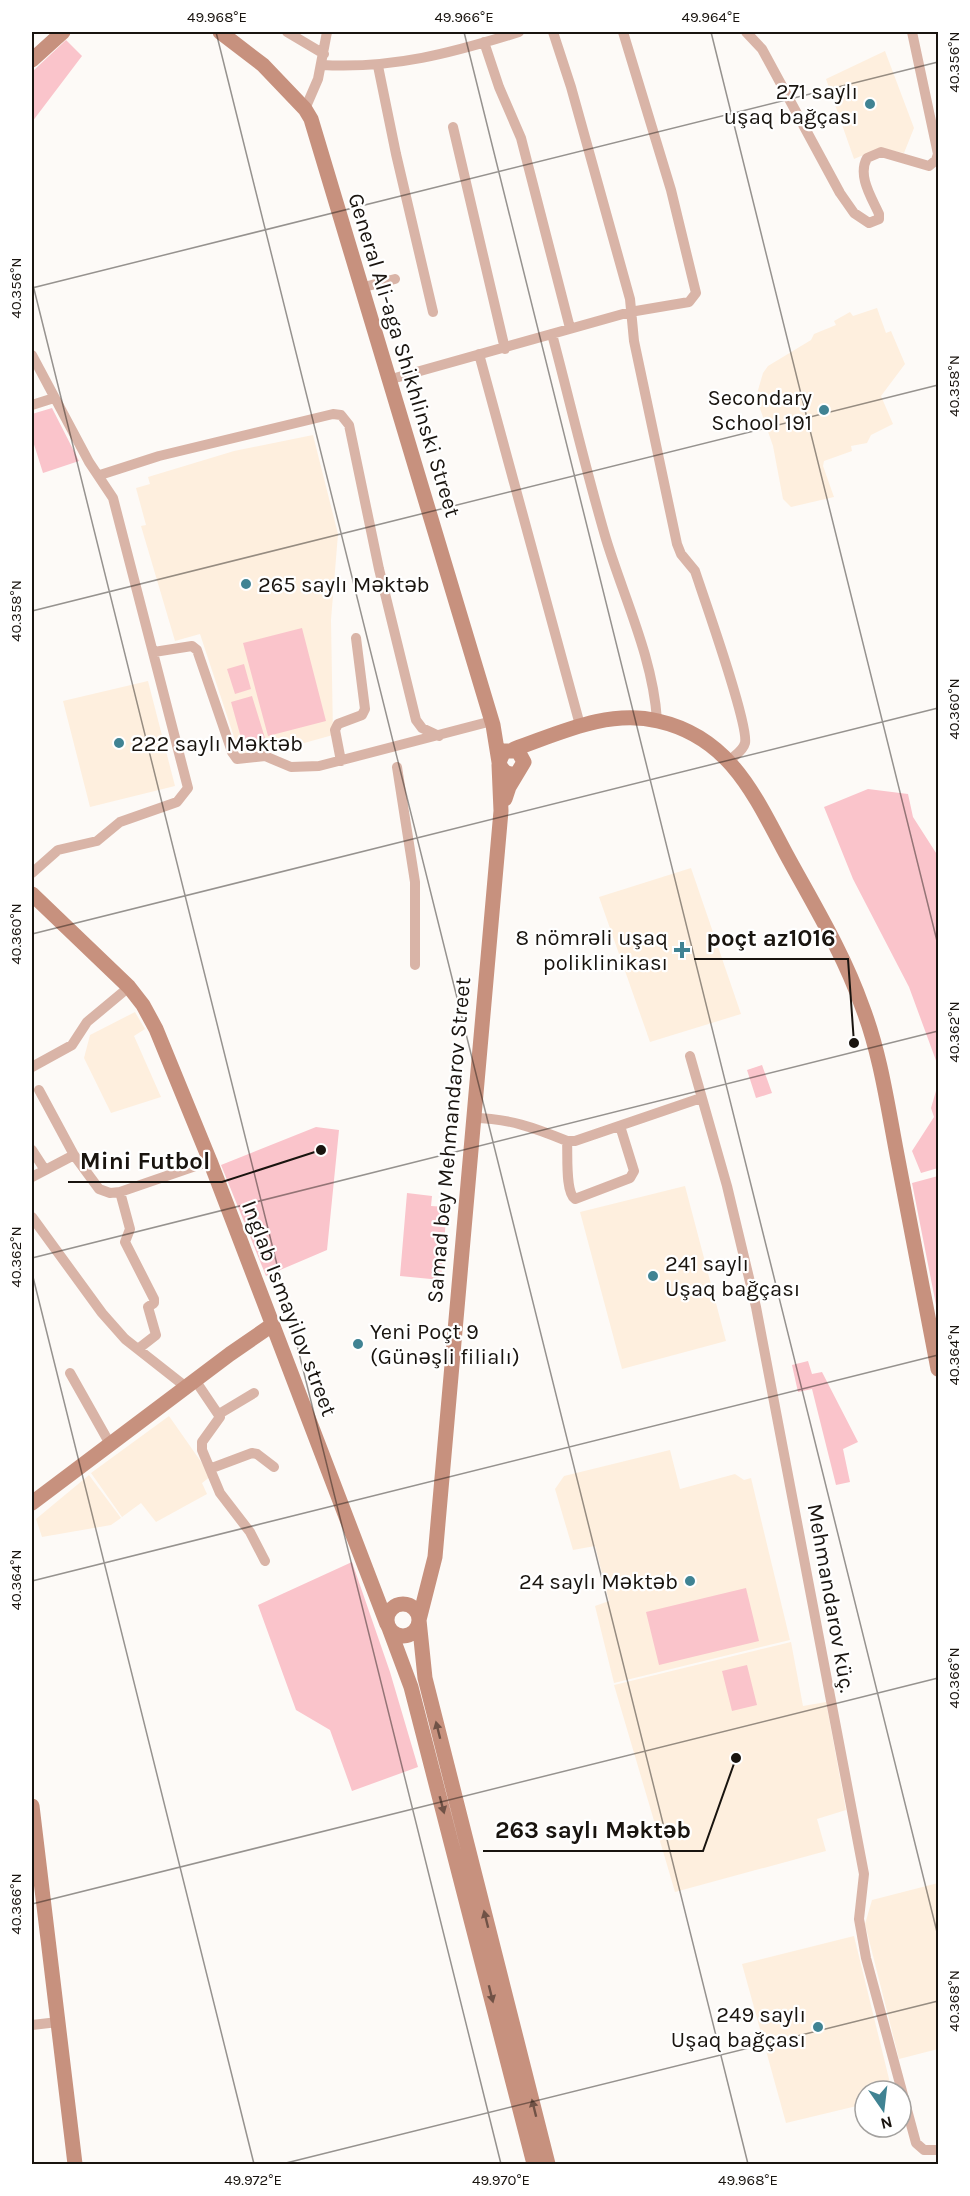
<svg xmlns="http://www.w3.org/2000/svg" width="970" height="2196" viewBox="0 0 970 2196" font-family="Karla,sans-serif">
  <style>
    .built { fill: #feefde }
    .green { fill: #fac4cb }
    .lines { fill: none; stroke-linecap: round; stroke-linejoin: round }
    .minor { stroke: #d9b4a7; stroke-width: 10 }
    .secondary { stroke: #c7917e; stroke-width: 15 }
    .oneway { fill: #705246 }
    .ticks { fill: none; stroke: #19140f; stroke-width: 1.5; stroke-opacity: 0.45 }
    .poi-dot { fill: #408393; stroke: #fff; stroke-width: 2 }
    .labels { text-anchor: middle; stroke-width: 4.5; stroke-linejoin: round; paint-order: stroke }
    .poi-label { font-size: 22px; fill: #19140f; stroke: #fff; text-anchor: end }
    .street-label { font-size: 22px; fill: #19140f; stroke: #fff }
    .leader { fill: none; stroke: #19140f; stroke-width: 2 }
    .callout-dot { fill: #19140f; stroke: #fff; stroke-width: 2 }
    .callout-label { font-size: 24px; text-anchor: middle; font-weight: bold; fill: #19140f; stroke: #fff; stroke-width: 4.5; stroke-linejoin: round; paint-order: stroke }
    .neatline { fill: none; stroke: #19140f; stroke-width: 2 }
    .ticks-label { font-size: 15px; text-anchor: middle; fill: #19140f }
  </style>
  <rect width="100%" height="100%" fill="#fdfaf7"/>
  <path class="built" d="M885 51 914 128 904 153 880 148 854 159 826 79Z
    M877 308 886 333 891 331 905 364 881 396 893 424 871 435 867 443 851 446 852 451 824 461 823 466 834 497 791 507 783 499 773 446 756 397 763 373 768 366 811 340 814 334 836 325 834 321 850 312 853 316Z
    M313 435 338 534 331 620 333 735 286 748 240 755 200 634 175 641 141 526 146 525 136 488 150 484 148 477 234 451Z
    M148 681 175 786 90 807 63 701Z
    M691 868 741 1014 650 1042 599 897Z
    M135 1012 145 1029 134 1036 161 1097 111 1113 84 1058 90 1035Z
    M685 1186 726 1341 622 1369 580 1212Z
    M169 1416 211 1476 202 1483 207 1494 156 1522 141 1503 122 1517 91 1473Z
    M670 1450 680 1489 735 1474 744 1480 751 1478 790 1640 614 1683 595 1606 609 1601 595 1546 573 1550 555 1489 564 1476Z
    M89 1475 121 1518 111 1525 42 1537 36 1519Z
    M791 1642 803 1706 826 1702 846 1810 817 1819 826 1851 675 1892 614 1685Z
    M938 1883V2049L899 2059 865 1924 872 1900Z
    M854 1936 892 2091H865V2104L786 2123 742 1964Z"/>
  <path class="green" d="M66 40 82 56 32 122V72Z
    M52 408 79 461 43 473 32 438V414Z
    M302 628 326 721 268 736 243 643Z
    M244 664 251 689 235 694 227 669Z
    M252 696 265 738 243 745 231 702Z
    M868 789 908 794 913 817 938 856V1066L909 987 853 879 824 807Z
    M762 1065 772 1093 756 1098 747 1070Z
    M938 1084V1168L921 1173 912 1151 934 1117 931 1108Z
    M316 1127 339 1130 327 1250 266 1276 221 1165Z
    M938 1176V1315L912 1183Z
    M407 1193 432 1196 431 1206 447 1207 441 1280 400 1276Z
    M808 1361 812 1374 822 1372 858 1442 843 1449 850 1482 836 1485 812 1389 798 1392 792 1365Z
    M352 1562 390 1672 418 1767 352 1791 330 1730 296 1710 258 1605Z
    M746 1588 759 1641 659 1665 646 1612Z
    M747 1665 757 1705 732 1711 722 1671Z"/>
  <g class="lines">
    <path class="minor" d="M287 32 324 54
      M553 32 571 87 630 299 634 341 677 544 681 554 695 571C704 598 749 725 745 743 743 751 735 755 730 760
      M746 32 762 49 840 193 854 213 869 223 879 219V214C872 198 857 176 867 158L881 152 929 166 936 160 938 154 912 32
      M484 42 499 87 521 138 570 328
      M322 65C393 69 452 53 519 32
      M378 66 396 154 433 312
      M305 109 318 79 327 32
      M453 127 505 349
      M360 288 395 279
      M552 334C570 402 586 471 606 539 624 598 653 658 657 720
      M479 354 580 725
      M32 355 89 462 113 498 188 788 177 802 120 822 97 841 58 850 32 873
      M388 380 630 312 689 302 696 293 671 190 623 32
      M32 405 54 398
      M100 475 159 456 333 414 341 415 349 425 379 569 416 720 422 728 439 736
      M154 652 192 646 197 650 232 752 237 759 265 756 291 767 319 766 492 721
      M341 761 335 730 338 724 362 715 365 709 356 638
      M397 767 415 882V965
      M690 1056 727 1186 756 1307 864 1874 859 1919 866 1958 916 2143 924 2150H938
      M32 1067 72 1045 87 1022 129 987
      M39 1090 74 1155 99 1189 110 1193 120 1192 210 1161
      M473 1118C508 1118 535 1128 567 1141H575L701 1098
      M567 1141C568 1155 565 1192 575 1199L630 1178 634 1171 620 1126
      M32 1150 45 1170
      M32 1177 74 1155
      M120 1192 130 1229 125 1242 154 1299V1303L148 1307 156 1335 138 1349
      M32 1217 102 1313 125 1339 186 1387
      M70 1373 110 1444
      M195 1380 220 1417 202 1442V1450L220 1493 250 1532 265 1561
      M219 1414 254 1393
      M212 1468 252 1453 257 1454 274 1467
      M32 2025 58 2022"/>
    <path class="secondary" d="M220 32 263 65 305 109 311 119 493 725 499 762
      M32 60 63 32
      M514 749C560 733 608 709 658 721 729 737 754 794 785 852 812 902 843 952 862 1006 881 1055 888 1109 898 1160 911 1230 925 1299 938 1369
      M499 765 501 811 435 1557 419 1620 425 1678 548 2164
      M505 799 509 787 524 762 518 751H504L499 762C501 771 508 776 517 773
      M32 894 129 987 143 1005 156 1029 210 1161 387 1624
      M32 1503 230 1354 272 1325
      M387 1620a16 16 0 1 1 32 0a16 16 0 1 1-32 0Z
      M389 1628 411 1687 534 2164
      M32 1806 75 2164"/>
  </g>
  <defs><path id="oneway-solid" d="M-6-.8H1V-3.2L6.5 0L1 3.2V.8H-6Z" transform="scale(1.5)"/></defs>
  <g class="oneway">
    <use href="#oneway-solid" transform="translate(438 1730) rotate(-104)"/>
    <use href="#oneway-solid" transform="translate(442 1805) rotate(75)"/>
    <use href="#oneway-solid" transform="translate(486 1919) rotate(-104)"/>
    <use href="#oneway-solid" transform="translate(491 1994) rotate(76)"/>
    <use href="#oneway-solid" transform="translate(534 2108) rotate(-104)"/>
  </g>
  <path class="ticks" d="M216 32 748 2164M464 32 938 1936M711 32 938 945M32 281 501 2164M32 288 938 62M32 611 938 385M32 934 938 708M32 1258 938 1031M32 1273 254 2164M32 1581 938 1355M32 1904 938 1678M282 2164 938 2001"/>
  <g class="poi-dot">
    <circle cx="870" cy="104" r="6"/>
    <circle cx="824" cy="410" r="6"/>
    <circle cx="246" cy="584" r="6"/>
    <circle cx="119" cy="743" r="6"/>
    <path d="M679 941h6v6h6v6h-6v6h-6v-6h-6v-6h6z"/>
    <circle cx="653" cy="1276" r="6"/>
    <circle cx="358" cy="1344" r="6"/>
    <circle cx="690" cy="1581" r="6"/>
    <circle cx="818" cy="2027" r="6"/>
  </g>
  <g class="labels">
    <g class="poi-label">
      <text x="858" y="99">271 saylı<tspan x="858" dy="25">uşaq bağçası</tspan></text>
      <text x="812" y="405">Secondary<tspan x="812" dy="25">School 191</tspan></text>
      <text x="258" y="592" text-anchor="start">265 saylı Məktəb</text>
      <text x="131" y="751" text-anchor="start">222 saylı Məktəb</text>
      <text x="668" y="945">8 nömrəli uşaq<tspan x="668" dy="25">poliklinikası</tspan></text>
      <text x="665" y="1271" text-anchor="start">241 saylı<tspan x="665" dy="25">Uşaq bağçası</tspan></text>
      <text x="370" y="1339" text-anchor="start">Yeni Poçt 9<tspan x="370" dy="25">(Günəşli filialı)</tspan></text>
      <text x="678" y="1589">24 saylı Məktəb</text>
      <text x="806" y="2022">249 saylı<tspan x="806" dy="25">Uşaq bağçası</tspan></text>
    </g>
    <g class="street-label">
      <text transform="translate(405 355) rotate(73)" y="8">General Ali-aga Shikhlinski Street</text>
      <text transform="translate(448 1140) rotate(-85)" y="8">Samad bey Mehmandarov Street</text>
      <text transform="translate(290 1308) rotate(69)" y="8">Inglab Ismayilov street</text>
      <text transform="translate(832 1598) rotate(80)" y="8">Mehmandarov küç.</text>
    </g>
  </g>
  <path class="leader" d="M854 1043L848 959H694M321 1150L222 1182H68M736 1758L703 1851H483"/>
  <g class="callout-dot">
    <circle cx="854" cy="1043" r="6"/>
    <circle cx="321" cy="1150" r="6"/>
    <circle cx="736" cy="1758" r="6"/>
  </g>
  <g class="callout-label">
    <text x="771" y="946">poçt az1016</text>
    <text x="145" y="1169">Mini Futbol</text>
    <text x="593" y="1838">263 saylı Məktəb</text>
  </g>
  <rect width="970" height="2196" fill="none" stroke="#ffffff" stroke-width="66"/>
  <g transform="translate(883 2109) rotate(166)"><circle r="28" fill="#ffffff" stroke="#a3a19f" stroke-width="1.5"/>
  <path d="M0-4.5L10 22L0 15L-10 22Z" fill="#408393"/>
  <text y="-9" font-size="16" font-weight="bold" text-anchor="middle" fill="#19140f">N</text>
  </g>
  <rect x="33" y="33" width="904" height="2130" class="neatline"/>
  <g class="ticks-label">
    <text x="217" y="22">49.968°E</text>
    <text x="464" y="22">49.966°E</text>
    <text x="711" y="22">49.964°E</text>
    <text transform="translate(954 62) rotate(-90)" y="5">40.356°N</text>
    <text transform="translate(16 288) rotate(-90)" y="5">40.356°N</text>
    <text transform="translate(954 386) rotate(-90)" y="5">40.358°N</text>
    <text transform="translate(16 611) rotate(-90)" y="5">40.358°N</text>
    <text transform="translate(954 709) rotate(-90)" y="5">40.360°N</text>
    <text transform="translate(16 934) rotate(-90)" y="5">40.360°N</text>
    <text transform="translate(954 1032) rotate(-90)" y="5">40.362°N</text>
    <text transform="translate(16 1257) rotate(-90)" y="5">40.362°N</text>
    <text transform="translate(954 1355) rotate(-90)" y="5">40.364°N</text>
    <text transform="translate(16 1580) rotate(-90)" y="5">40.364°N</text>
    <text transform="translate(954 1678) rotate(-90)" y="5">40.366°N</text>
    <text transform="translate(16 1904) rotate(-90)" y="5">40.366°N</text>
    <text transform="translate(954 2001) rotate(-90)" y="5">40.368°N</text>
    <text x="253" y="2185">49.972°E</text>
    <text x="501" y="2185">49.970°E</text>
    <text x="748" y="2185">49.968°E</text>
  </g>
</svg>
